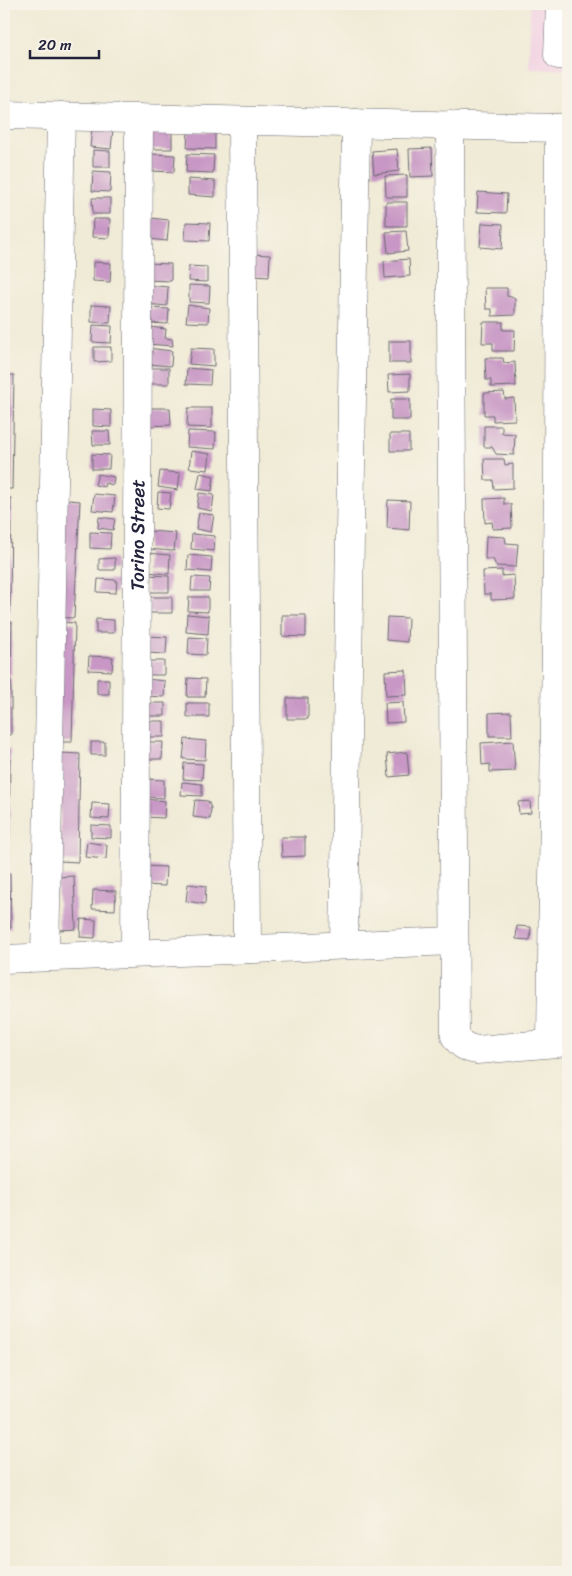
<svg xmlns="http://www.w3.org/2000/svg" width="572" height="1576" viewBox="0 0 572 1576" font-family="Sriracha,sans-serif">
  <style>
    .built { fill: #f2cfe2 }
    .building { fill: #c897c5 }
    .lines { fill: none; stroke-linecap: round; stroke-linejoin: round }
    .minor-casing { stroke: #6a6871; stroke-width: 29 }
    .minor { stroke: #fff; stroke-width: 28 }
    .labels { text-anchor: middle; stroke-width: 5; stroke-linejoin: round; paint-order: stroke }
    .street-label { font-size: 19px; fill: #22223b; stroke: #f7f3e8 }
  </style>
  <rect width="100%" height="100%" fill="#f7f3e8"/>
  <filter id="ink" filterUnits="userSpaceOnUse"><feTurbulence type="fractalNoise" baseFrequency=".02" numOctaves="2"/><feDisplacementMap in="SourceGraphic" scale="10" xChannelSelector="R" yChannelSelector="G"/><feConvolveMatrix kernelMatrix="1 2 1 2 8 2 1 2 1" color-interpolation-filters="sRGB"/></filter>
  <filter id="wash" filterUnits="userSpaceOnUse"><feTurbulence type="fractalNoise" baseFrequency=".0096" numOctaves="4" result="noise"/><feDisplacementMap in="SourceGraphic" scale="20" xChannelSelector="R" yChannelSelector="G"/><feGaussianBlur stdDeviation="1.12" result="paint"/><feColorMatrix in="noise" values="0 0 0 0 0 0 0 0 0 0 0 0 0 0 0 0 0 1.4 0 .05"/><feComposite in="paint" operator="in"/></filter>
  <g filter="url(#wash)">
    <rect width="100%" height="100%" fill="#f0ebd6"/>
    <path class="built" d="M530 4H568V70L529 68Z"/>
    <g id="blocks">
      <path class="building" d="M92 128 113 129 111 149 90 147Z
        M148 131H172V149H148Z
        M188 131 215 132V149L187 148Z
        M432 148 433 176 410 177 409 149Z
        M397 149 399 171 374 174 372 151Z
        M93 150 110 151V167H93Z
        M149 154 175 155 174 172 149 171Z
        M187 154 214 155 213 173 186 172Z
        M93 171 111 172 110 192 92 191Z
        M407 175V197H386L385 176Z
        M188 179 215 181V197L188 195Z
        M478 192 507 194 506 213 477 212Z
        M92 198H110V214H93Z
        M386 202H407V226H386Z
        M150 218 169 220 167 241 148 239Z
        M93 219H110L109 238 92 237Z
        M186 222 210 223 209 241 185 240Z
        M482 223 503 224 502 249 480 247Z
        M406 231 408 251 388 253 386 232Z
        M252 254 270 255 269 277 251 276Z
        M409 259 410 276 385 278 384 261Z
        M93 262 111 263 110 282 93 281Z
        M147 263 171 264V281L146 280Z
        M189 266 207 267V282L188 281Z
        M146 285 168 287 167 306 145 304Z
        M189 285 210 286 209 303 189 302Z
        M485 288H507V296L515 298V315L492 316V309H486Z
        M91 305 111 306 110 323 91 322Z
        M188 305 209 308 208 323 186 322Z
        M147 308 169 309 168 324 147 323Z
        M483 322H503V330H515L514 351H493V343H482Z
        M93 325 112 326 111 343 92 342Z
        M150 327 166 329 165 338 172 339 173 346 148 344Z
        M389 341H411V363H389Z
        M94 347H111V361L94 362Z
        M147 348 172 351 171 366 146 364Z
        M191 348 214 349V366L189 364Z
        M485 358H503L504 363 515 362 516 386 491 387V380H486Z
        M148 368H169V384H148Z
        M187 368 211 370 210 385 186 384Z
        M410 374V391L389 392 388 375Z
        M4 375H14L12 489H4Z
        M504 392 505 399 514 398 515 420 493 421V415H484V393Z
        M391 399H410V420H391Z
        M148 408H170L171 425 149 426Z
        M188 408H212V428L187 427Z
        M93 409 111 410V427L93 426Z
        M484 426H502V433L515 434 514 455 496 454 492 447H484Z
        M92 431H109L110 445H93Z
        M188 431 216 432 215 449 187 447Z
        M390 434H409V451H390Z
        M191 451 210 454 208 470 189 468Z
        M92 454 110 455 109 469H92Z
        M484 459H504L505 465 513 464V488L494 489 493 480H485Z
        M160 471 180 473 178 490 158 487Z
        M200 473 214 476 212 491 197 489Z
        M98 474 114 477 113 485 105 483 104 487 95 485Z
        M158 492 171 493 169 509 157 508Z
        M199 493 214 495 212 511 197 508Z
        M94 494 115 496 113 512 92 510Z
        M4 498H11L10 612 4 611Z
        M504 498V504H511L512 528 493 529 492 522 485 523 484 499Z
        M58 499 80 501 74 618 52 617Z
        M388 500 410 501 409 530 387 528Z
        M199 513 214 515 211 532 196 529Z
        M99 517 115 519 113 530 98 528Z
        M149 531 176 533 174 551 148 549Z
        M90 532 111 533 110 549 90 548Z
        M192 534 215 536 214 551 191 549Z
        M486 536 505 537 506 543 518 544 516 567 496 566 493 559H485Z
        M147 553 170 555 169 574 146 572Z
        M188 555 212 557 211 572 187 570Z
        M115 558V570H99V559Z
        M502 570V576L514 575 515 599 491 600V594H484L483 571Z
        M147 575 169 576V592H147Z
        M192 577 210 578 209 591H191Z
        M98 579 117 580 116 593 97 592Z
        M149 597H172V613H149Z
        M189 597H208V612L188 611Z
        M187 614 209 616 208 634 186 632Z
        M282 615H306V637L282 636Z
        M387 617 408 618 407 642 386 640Z
        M96 619 114 620V633H96Z
        M4 621 12 622 11 675H4Z
        M54 622 75 623 72 742H51Z
        M147 636 167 637 166 654 146 653Z
        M189 637 207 638 206 655 188 654Z
        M89 656 113 657 112 671 88 670Z
        M145 661H164V675H145Z
        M406 670 407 695 386 696 385 671Z
        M188 678 206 679 205 697H187Z
        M4 679H11V735H4Z
        M97 679H109V694H97Z
        M146 679 165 681 164 697 145 696Z
        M287 698H308V719H287Z
        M403 702 404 722 386 723 385 703Z
        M146 703H165V716H146Z
        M187 703H209V717H187Z
        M511 712 512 736H489V713Z
        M142 721H164V737H142Z
        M185 739 206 741 205 760 183 759Z
        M513 741 515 771 490 772V764L482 765 481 743Z
        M91 742H105V755H91Z
        M142 742H163L162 759H142Z
        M4 749H10L9 860H4Z
        M407 752 409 775 389 777 387 754Z
        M61 753 80 754 78 862 60 861Z
        M184 763 203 764 202 780 183 779Z
        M145 779 164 780V798L145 797Z
        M182 782 202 784V796L181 795Z
        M145 799 165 801 164 818 144 817Z
        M195 800 208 801 211 808 210 819 193 817Z
        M530 801 531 813 519 814 518 802Z
        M92 803 110 804 109 819 91 818Z
        M91 825 111 826V838L91 837Z
        M281 837H305V856L282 857Z
        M87 842 107 845 106 859 85 857Z
        M144 866 166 867 165 886 143 885Z
        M4 873H10L11 928H4Z
        M74 876 76 929 59 930 57 877Z
        M188 884 206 886 205 904 186 901Z
        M93 890 116 891 115 910 92 909Z
        M81 919 96 920 95 938 80 937Z
        M517 926 531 927 530 940 516 939Z"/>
    </g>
  </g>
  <g filter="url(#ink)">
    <use href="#blocks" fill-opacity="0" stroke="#6a6871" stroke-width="1"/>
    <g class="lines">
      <defs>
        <g id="minor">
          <path d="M560 4 558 55H568"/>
          <path d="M4 115 559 128 558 477 551 1043"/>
          <path d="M242 121 247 949"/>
          <path d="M450 125 455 1036C461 1045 466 1048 477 1050L568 1042"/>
          <path d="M344 945 356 123"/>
          <path id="s1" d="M135 953 139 118"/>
          <path d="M45 957 61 116"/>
          <path d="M4 959 454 941"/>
        </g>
      </defs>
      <use href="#minor" class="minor-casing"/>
      <use href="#minor" class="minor"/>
    </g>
  </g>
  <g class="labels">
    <g class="street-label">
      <text dy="7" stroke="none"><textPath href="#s1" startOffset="418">Torino Street</textPath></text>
    </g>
  </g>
  <rect width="572" height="1576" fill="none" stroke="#f7f3e8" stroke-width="20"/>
  <path d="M30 50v8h69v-8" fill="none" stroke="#22223b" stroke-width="2.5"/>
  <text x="38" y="50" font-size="15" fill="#22223b" stroke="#f7f3e8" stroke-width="4" paint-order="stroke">20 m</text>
</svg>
